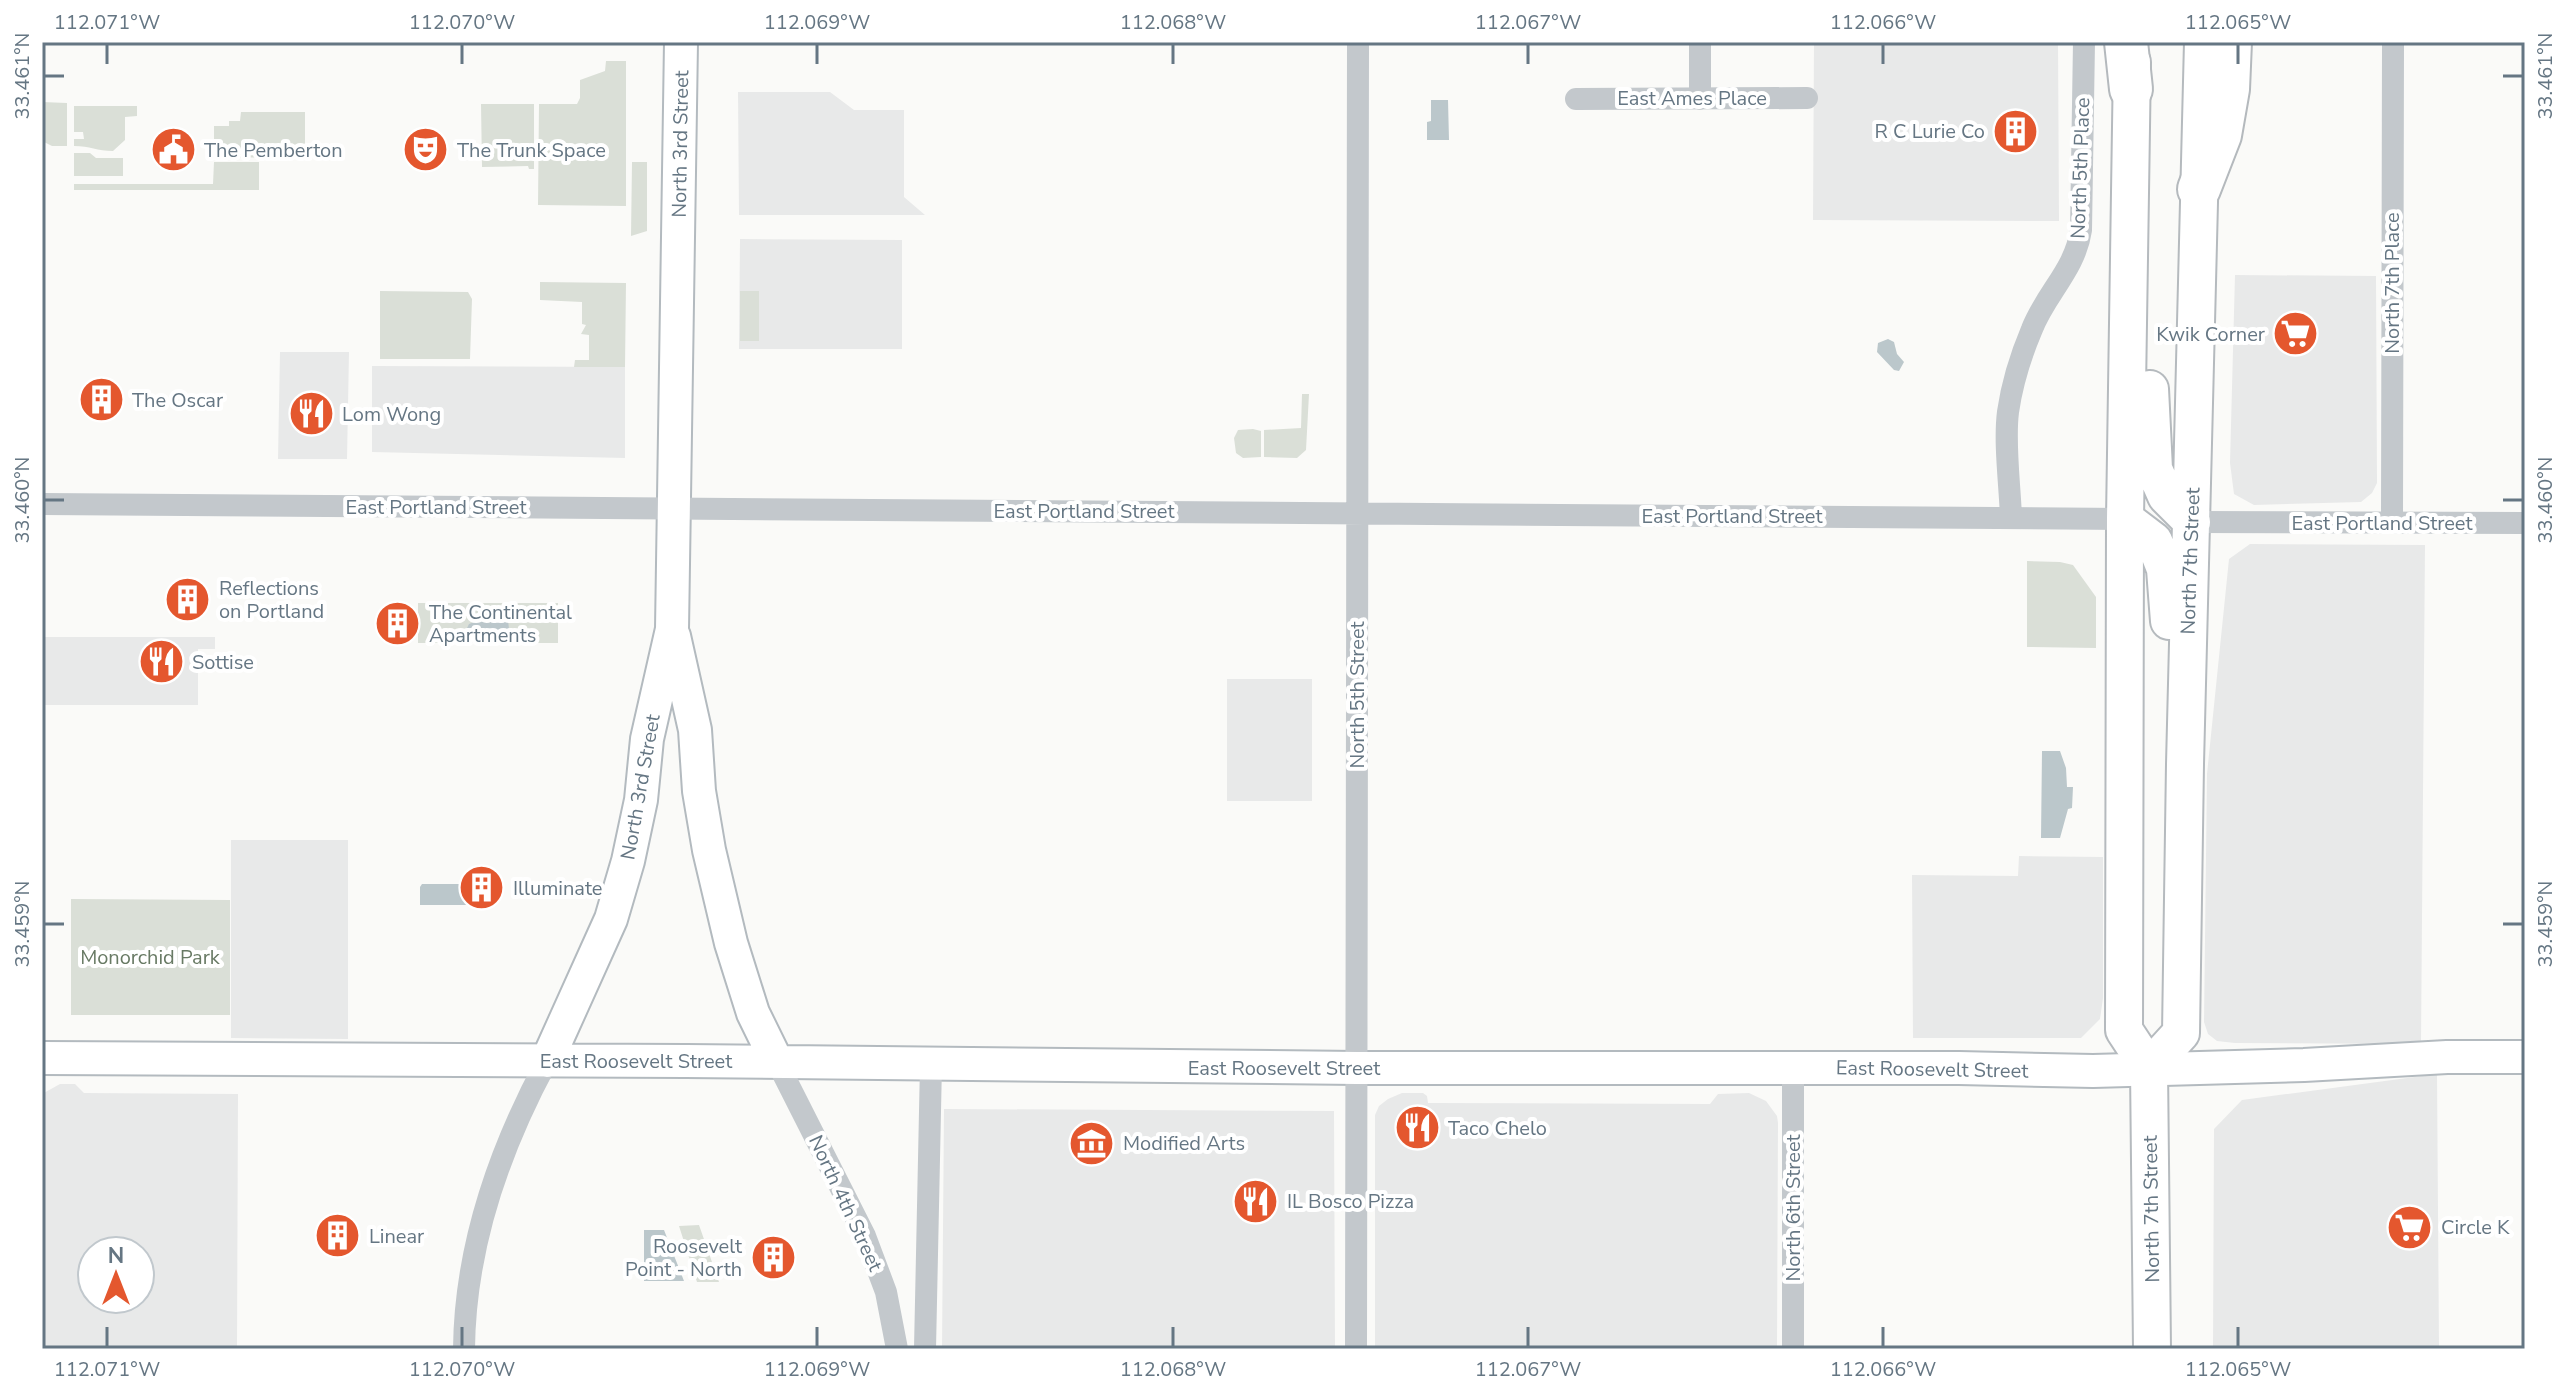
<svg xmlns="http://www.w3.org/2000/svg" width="2567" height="1391" viewBox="0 0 2567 1391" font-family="'Nunito Sans',sans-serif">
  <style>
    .built { fill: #e8e9e9; fill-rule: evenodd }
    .green { fill: #dadfd7 }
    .water { fill: #bbc7cb }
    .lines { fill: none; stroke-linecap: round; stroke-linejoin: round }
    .secondary-casing { stroke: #b3babf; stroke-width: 36 }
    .primary-casing { stroke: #b5babe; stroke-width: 40 }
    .highway-casing { stroke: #b4b9bd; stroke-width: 46 }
    .street { stroke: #c3c8cc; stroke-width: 22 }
    .secondary { stroke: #fff; stroke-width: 32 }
    .primary { stroke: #fff; stroke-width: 36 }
    .highway { stroke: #fff; stroke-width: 42 }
    .ticks { fill: none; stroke: #657683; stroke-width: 3 }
    .labels { text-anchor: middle; stroke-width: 8; stroke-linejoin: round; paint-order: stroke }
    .street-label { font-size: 20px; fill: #657683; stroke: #fff }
    .poi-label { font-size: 20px; fill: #657683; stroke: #fff; text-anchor: start }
    .park-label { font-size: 20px; fill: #687a64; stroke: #fff }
    .neatline { fill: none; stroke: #657683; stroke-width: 3 }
    .ticks-label { font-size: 20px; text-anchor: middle; fill: #657683 }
  </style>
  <rect width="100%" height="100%" fill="#fafaf8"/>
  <path class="built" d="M1814 42H2058L2059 221 1813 220Z
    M738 92H830L854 110H904V197L925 215H739Z
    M740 239 902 240V349H739Z
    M2235 275 2376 276 2377 483 2372 493 2361 502 2254 505 2234 494 2230 463Z
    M280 352H349L347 459H278Z
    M372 366 625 367V458L372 452Z
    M2250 544 2425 545 2421 1044 2235 1043 2217 1041 2208 1034 2204 1022 2207 774 2229 559Z
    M42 637H215V649H198V705H42Z
    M1227 679H1312V801H1227Z
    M231 840H348V1039L231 1038Z
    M2019 856 2103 857V998L2100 1019 2081 1038H1913L1912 875 2018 876Z
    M2437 1074 2439 1348H2213L2214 1129 2242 1100Z
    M60 1084H75L84 1093 238 1094 237 1349H45L42 1094ZM92 1251H140V1299H92Z
    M1402 1093H1423L1427 1096 1428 1103 1710 1104 1718 1094 1749 1093 1766 1101 1777 1116 1778 1123 1777 1349H1375V1115L1379 1106 1388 1099Z
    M944 1109 1334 1111 1335 1349H942Z"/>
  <path class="green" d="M606 61H626V206L538 205 539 104H577L580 98V80L605 71Z
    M42 102 67 103V146H52L42 141Z
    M481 104H534V169H529L528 166 482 167Z
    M74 106H137V116L125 117V140L113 151C97 151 90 146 74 146V139H84L83 132H74Z
    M241 112H305V158L214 157V126H229V121H240Z
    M74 153H90L96 158H123V176H74Z
    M214 162H259V190H74V184H213Z
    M632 162H647V231L631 236Z
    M540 282 626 283 625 367H574L575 360H589V335L581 334 586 325 582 324V302L540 300Z
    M380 291 468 292 472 299 470 359H380Z
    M740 291H759V341H740Z
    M1302 394H1309L1306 450 1297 458 1264 457V430L1301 428Z
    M1253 429 1261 431V457L1243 458 1236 453 1234 438 1238 430Z
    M2027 561 2060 562 2073 565 2096 597V648L2027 647Z
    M418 603H558V643H418Z
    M71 899 230 900V1015H71Z
    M699 1225 719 1282H697L679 1226Z"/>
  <path class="water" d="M1431 100H1448L1449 140H1427V122L1431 121Z
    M1888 339 1894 342 1897 354 1904 362 1899 371 1894 370 1877 352 1878 343Z
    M503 615 508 620 509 629 500 636 474 635 466 630 469 624 488 617Z
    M2042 751H2060L2066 768 2067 787H2073L2072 808 2068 809 2060 838H2041Z
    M422 884H480V905H420V887Z
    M644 1230H664L684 1281H644Z"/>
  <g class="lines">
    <defs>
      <path id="secondary" d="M674 636 695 730 699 791 709 850 731 943 753 1013 777 1062
        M42 1058 686 1061 1357 1068H1959L2093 1071 2304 1065 2447 1057H2525
        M547 1061 611 919 628 861 641 800 647 739 672 629 681 42"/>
      <path id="primary" d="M2132 62 2125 519 2124 1030 2149 1068 2152 1349
        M2150 389 2154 469 2166 496 2192 522
        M2125 519 2154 541 2165 569 2169 621
        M2149 1068 2181 1033 2185 764 2203 42"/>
      <path id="highway" d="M2126 42 2131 89
        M2199 189 2220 135 2228 89 2230 42"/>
    </defs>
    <use href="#secondary" class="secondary-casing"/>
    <use href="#primary" class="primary-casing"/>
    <use href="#highway" class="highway-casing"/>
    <path class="street" d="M1576 99 1807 98
      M1700 99V42
      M42 504 2125 519
      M2011 518C2010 486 2004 443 2008 412 2012 384 2021 355 2032 329 2046 293 2075 270 2081 230L2084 42
      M2192 522 2525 523
      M2392 523 2393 42
      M777 1062 865 1236 886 1292 897 1349
      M1793 1067V1349
      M464 1349C465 1248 500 1148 547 1061
      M925 1349 931 1064
      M1356 1349 1358 42"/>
    <use href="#secondary" class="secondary"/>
    <use href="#primary" class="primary"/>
    <use href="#highway" class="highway"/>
  </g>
  <path class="ticks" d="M107 44V64M462 44V64M817 44V64M1173 44V64M1528 44V64M1883 44V64M2238 44V64M44 76H64M2503 76H2523M44 500H64M2503 500H2523M44 924H64M2503 924H2523M107 1327V1347M462 1327V1347M817 1327V1347M1173 1327V1347M1528 1327V1347M1883 1327V1347M2238 1327V1347"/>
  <defs>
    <symbol id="building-disc" viewBox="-11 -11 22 22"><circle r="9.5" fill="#e4572e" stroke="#fff"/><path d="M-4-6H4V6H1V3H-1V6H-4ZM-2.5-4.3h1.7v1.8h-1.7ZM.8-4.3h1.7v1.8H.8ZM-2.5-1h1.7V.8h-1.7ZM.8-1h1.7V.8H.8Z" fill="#fff"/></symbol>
    <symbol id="civic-disc" viewBox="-11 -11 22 22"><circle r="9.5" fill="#e4572e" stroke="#fff"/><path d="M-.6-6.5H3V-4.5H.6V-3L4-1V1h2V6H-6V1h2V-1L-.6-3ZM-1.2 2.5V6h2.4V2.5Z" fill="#fff"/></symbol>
    <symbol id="theatre-disc" viewBox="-11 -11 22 22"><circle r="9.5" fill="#e4572e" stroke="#fff"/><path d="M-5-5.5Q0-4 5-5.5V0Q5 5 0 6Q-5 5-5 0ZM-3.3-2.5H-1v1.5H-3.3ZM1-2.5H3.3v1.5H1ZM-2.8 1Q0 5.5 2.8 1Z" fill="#fff"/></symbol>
    <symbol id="supermarket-disc" viewBox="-11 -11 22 22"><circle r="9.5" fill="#e4572e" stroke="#fff"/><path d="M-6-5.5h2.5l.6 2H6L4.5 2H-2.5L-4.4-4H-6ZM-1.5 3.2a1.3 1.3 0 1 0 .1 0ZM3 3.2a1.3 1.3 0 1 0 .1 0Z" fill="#fff"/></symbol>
    <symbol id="restaurant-disc" viewBox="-11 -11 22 22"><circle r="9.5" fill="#e4572e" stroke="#fff"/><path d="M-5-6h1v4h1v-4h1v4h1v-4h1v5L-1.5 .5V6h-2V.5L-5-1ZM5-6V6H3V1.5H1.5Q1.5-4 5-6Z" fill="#fff"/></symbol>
    <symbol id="museum-disc" viewBox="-11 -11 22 22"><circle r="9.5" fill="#e4572e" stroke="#fff"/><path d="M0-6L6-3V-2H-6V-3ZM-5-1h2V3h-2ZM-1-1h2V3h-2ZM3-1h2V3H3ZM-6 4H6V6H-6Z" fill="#fff"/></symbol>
  </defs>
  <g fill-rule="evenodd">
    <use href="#building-disc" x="1990" y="106" width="51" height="51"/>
    <use href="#civic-disc" x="148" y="124" width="51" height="51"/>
    <use href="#theatre-disc" x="400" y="124" width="51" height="51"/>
    <use href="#supermarket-disc" x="2270" y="308" width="51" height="51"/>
    <use href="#building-disc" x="76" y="374" width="51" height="51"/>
    <use href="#restaurant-disc" x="286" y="388" width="51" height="51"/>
    <use href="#building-disc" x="162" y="574" width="51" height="51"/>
    <use href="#building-disc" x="372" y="598" width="51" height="51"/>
    <use href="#restaurant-disc" x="136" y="636" width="51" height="51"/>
    <use href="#building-disc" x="456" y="862" width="51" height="51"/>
    <use href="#restaurant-disc" x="1392" y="1102" width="51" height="51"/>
    <use href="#museum-disc" x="1066" y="1118" width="51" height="51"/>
    <use href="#restaurant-disc" x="1230" y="1176" width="51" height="51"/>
    <use href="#supermarket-disc" x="2384" y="1202" width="51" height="51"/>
    <use href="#building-disc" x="312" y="1210" width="51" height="51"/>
    <use href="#building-disc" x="748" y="1232" width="51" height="51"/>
  </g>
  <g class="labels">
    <g class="street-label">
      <text x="1692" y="105">East Ames Place</text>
      <text transform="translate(680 144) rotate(-89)" y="7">North 3rd Street</text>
      <text transform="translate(2080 168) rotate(-88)" y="7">North 5th Place</text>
      <text transform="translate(2392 283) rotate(-90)" y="7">North 7th Place</text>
      <text x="436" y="514">East Portland Street</text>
      <text x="1084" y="518">East Portland Street</text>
      <text x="1732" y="523">East Portland Street</text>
      <text x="2382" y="530">East Portland Street</text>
      <text transform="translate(2190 561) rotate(-88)" y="7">North 7th Street</text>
      <text transform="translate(1357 695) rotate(-90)" y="7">North 5th Street</text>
      <text transform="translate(640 787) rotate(-80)" y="7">North 3rd Street</text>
      <text x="636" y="1068">East Roosevelt Street</text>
      <text x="1284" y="1075">East Roosevelt Street</text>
      <text transform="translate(1932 1069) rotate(1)" y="7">East Roosevelt Street</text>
      <text transform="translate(846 1203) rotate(65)" y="7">North 4th Street</text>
      <text transform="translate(1793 1208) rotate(-90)" y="7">North 6th Street</text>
      <text transform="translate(2151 1209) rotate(-91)" y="7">North 7th Street</text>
    </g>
    <g class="poi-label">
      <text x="1985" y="138" text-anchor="end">R C Lurie Co</text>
      <text x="204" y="157">The Pemberton</text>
      <text x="457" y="157">The Trunk Space</text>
      <text x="2265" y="341" text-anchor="end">Kwik Corner</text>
      <text x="132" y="407">The Oscar</text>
      <text x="342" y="421">Lom Wong</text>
      <text x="219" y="595">Reflections<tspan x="219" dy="23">on Portland</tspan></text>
      <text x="429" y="619">The Continental<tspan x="429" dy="23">Apartments</tspan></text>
      <text x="192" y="669">Sottise</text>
      <text x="513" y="895">Illuminate</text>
      <text x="1448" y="1135">Taco Chelo</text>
      <text x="1123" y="1150">Modified Arts</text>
      <text x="1287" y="1208">IL Bosco Pizza</text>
      <text x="2441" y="1234">Circle K</text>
      <text x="369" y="1243">Linear</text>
      <text x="742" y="1253" text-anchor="end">Roosevelt<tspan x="742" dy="23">Point - North</tspan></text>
    </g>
    <g class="park-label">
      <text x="150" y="964">Monorchid Park</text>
    </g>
  </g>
  <rect width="2567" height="1391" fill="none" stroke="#ffffff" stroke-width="88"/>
  <g transform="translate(116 1275)"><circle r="38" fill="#ffffff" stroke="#c1c8cd" stroke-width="2"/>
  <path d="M0-6L14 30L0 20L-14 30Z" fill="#e4572e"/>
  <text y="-12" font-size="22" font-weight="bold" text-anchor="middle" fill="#657683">N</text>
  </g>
  <rect x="44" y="44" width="2479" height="1303" class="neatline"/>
  <g class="ticks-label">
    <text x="107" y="29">112.071°W</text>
    <text x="462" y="29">112.070°W</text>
    <text x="817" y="29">112.069°W</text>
    <text x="1173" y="29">112.068°W</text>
    <text x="1528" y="29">112.067°W</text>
    <text x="1883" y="29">112.066°W</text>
    <text x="2238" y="29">112.065°W</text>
    <text transform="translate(22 76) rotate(-90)" y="7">33.461°N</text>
    <text transform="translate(2545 76) rotate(-90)" y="7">33.461°N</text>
    <text transform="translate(22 500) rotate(-90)" y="7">33.460°N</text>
    <text transform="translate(2545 500) rotate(-90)" y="7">33.460°N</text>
    <text transform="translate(22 924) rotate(-90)" y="7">33.459°N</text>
    <text transform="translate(2545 924) rotate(-90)" y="7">33.459°N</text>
    <text x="107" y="1376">112.071°W</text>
    <text x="462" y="1376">112.070°W</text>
    <text x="817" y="1376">112.069°W</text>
    <text x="1173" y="1376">112.068°W</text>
    <text x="1528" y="1376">112.067°W</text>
    <text x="1883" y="1376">112.066°W</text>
    <text x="2238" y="1376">112.065°W</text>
  </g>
</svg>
